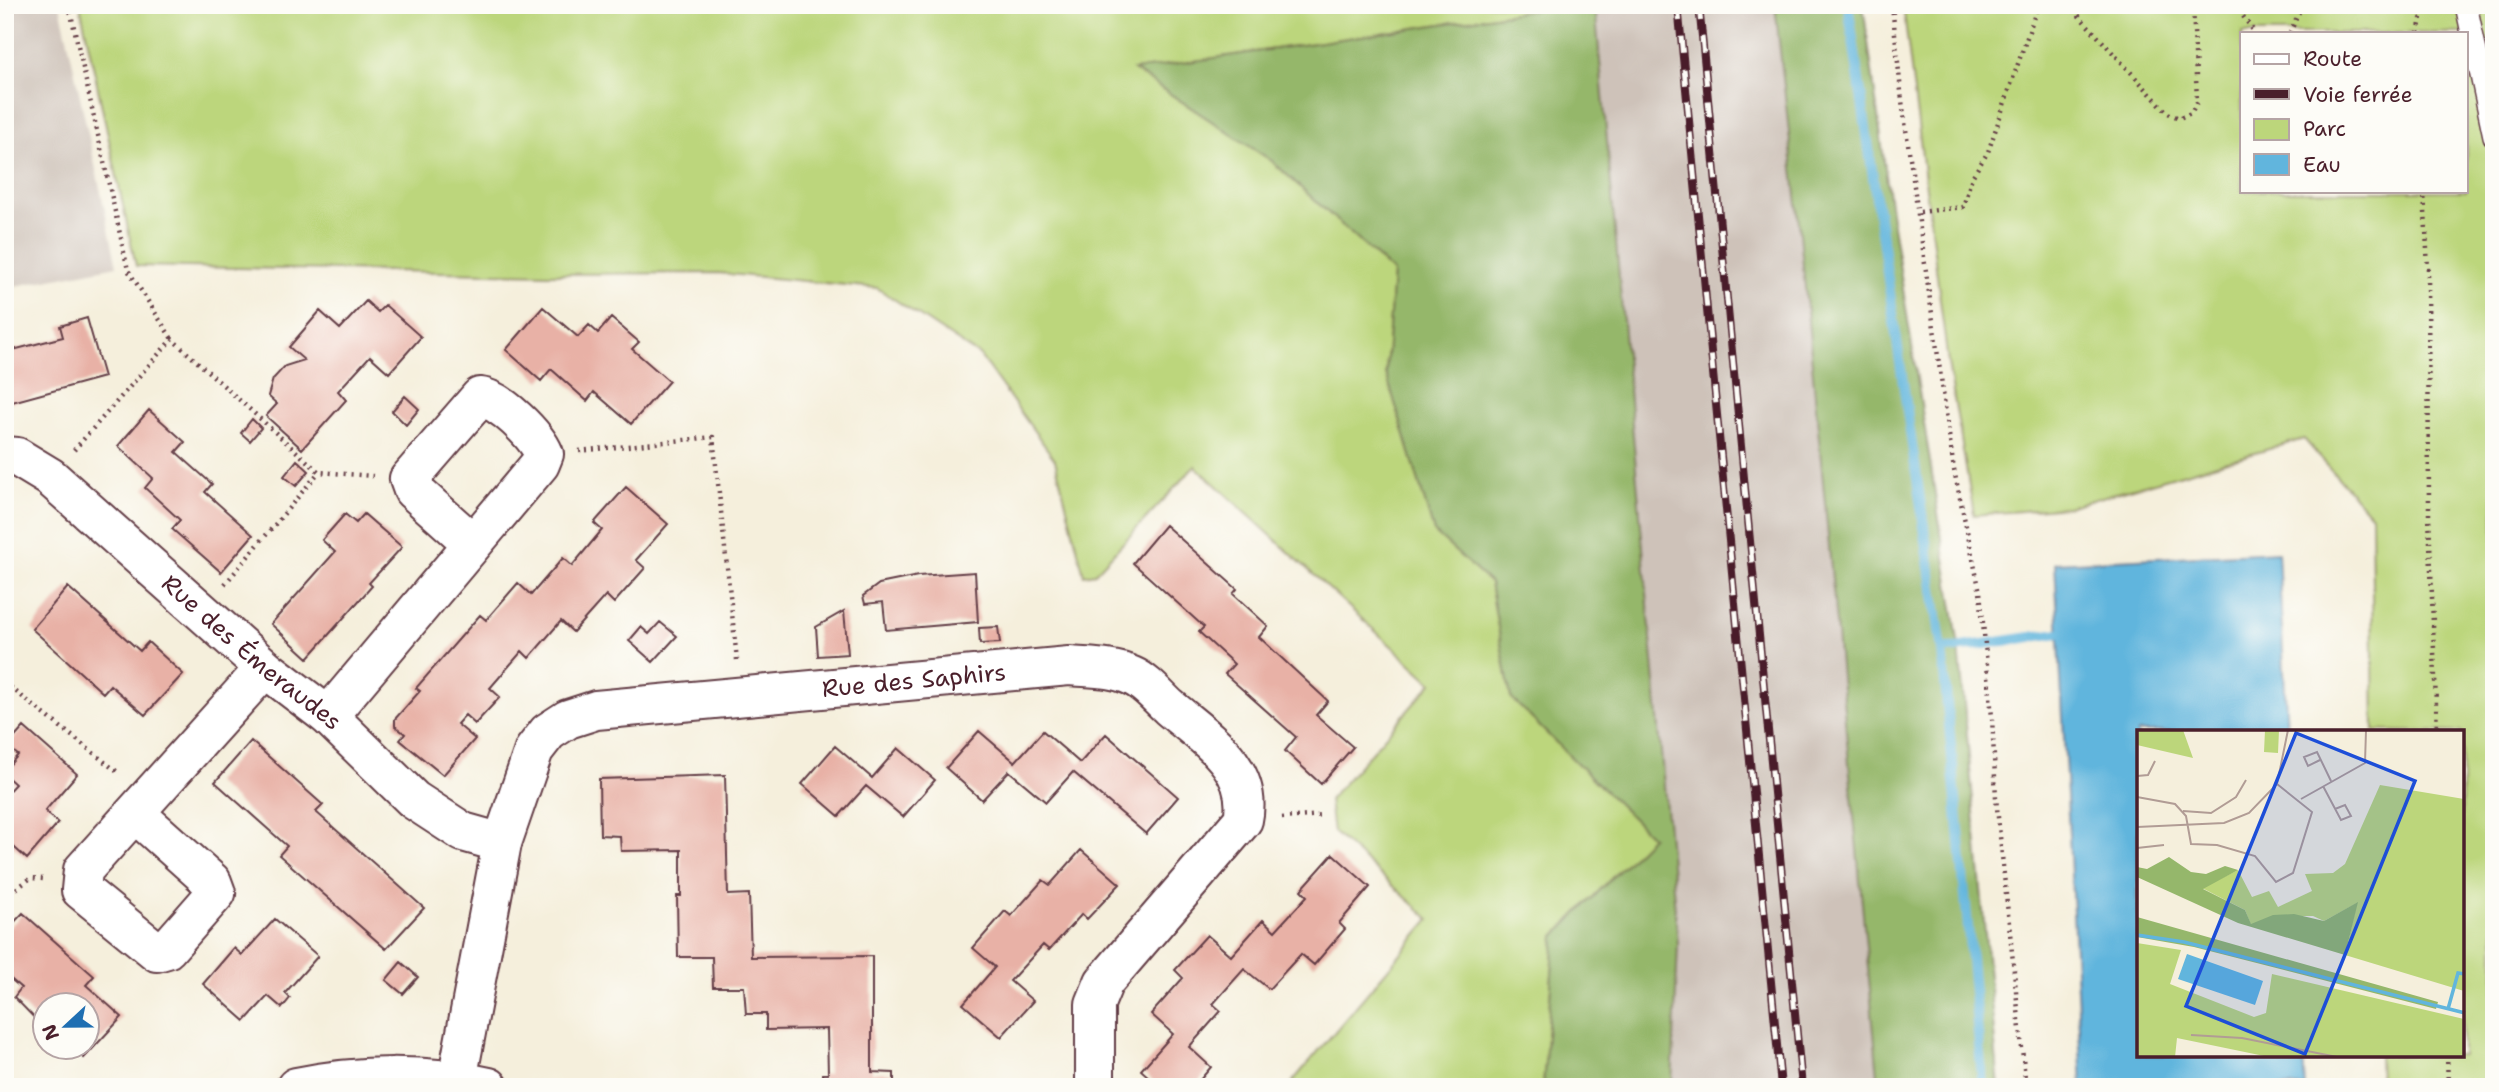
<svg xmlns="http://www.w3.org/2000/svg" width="2499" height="1092" viewBox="0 0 2499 1092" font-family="'Shantell Sans',sans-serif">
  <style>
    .industrial { fill: #cec2b9 }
    .green { fill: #bcd67b; stroke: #837a53; stroke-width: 2; fill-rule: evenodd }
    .forest { fill: #95b76b; stroke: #706b4b; stroke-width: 2 }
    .water { fill: #61b5dd; stroke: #566a84; stroke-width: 2 }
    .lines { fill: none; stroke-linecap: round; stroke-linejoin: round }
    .stream { stroke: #61b5dd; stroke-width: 10 }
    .building { fill: #e8b1a6 }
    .service-casing { stroke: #643e46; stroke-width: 24 }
    .minor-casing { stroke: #643e46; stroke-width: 42 }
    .path { stroke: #643e46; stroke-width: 4.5; stroke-dasharray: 2 5; stroke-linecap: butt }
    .service { stroke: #fff; stroke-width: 21 }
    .minor { stroke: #fff; stroke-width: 38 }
    .rail-casing { stroke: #4a1f2b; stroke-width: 8 }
    .rail { stroke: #fdfcf7; stroke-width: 5; stroke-dasharray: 16; stroke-linecap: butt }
    .labels { text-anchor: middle; stroke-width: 5; stroke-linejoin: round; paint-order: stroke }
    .street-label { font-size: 24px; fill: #4a1f2b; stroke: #fdfcf7 }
    .inset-river { fill: none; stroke: #61b5dd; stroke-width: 3.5 }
    .inset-road { fill: none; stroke: #b19c95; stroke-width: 2 }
    .view { fill: #1d4ed8; fill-opacity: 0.15; stroke: #1d4ed8; stroke-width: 3.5 }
    .inset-edge { fill: none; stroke: #4a1f2b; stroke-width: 3.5 }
  </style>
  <rect width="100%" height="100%" fill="#fdfcf7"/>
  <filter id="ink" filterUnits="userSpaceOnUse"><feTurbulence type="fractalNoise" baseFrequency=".0143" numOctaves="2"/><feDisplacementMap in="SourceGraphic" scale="14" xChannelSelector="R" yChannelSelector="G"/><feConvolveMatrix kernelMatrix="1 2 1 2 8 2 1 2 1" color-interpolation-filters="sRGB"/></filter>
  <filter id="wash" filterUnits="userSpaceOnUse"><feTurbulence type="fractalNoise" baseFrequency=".00686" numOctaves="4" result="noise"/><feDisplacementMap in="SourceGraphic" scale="28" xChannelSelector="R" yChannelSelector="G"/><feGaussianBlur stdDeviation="1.57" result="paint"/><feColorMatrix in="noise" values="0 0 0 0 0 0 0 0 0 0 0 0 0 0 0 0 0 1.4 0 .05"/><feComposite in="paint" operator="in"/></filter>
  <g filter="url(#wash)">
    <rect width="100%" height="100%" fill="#f5efdc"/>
    <path class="industrial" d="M5 5H60L117 266 5 288Z
      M1595 5H1823L1954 1087H1657L1678 944Z"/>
    <path class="green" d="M80 5H1568L1134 70 1272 161 1393 272 1386 373 1434 532 1490 583 1511 698 1652 837 1555 936 1543 1087H1288L1430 919 1333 832 1329 800 1432 683 1195 466 1095 573 1084 575 1055 460 980 356 877 288 718 273 548 274 136 266Z
      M1903 5H2494V1087H2380L2379 1055H2462V732L2374 731 2371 515 2304 439 2067 507 1974 515 1948 363ZM2242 33H2466V191H2242Z"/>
    <path class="forest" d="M1568 5H1595L1678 944 1672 1087H1543L1555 936 1652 837 1511 698 1490 583 1434 532 1386 373 1393 272 1272 161 1134 70Z
      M1775 5H1863L1891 212 1959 647 1999 1087H1879L1799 223Z"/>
    <path class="water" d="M2278 552 2287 731 2138 732V1055H2303L2305 1087H2082L2055 563Z"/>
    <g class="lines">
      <path class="stream" d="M1848 5 1942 650 1983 1087
        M1942 650 2059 633"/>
    </g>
    <g id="blocks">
      <path class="building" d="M366 301 378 312 385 305 421 337 389 373 370 356 338 391 346 400 302 449 266 416 277 404 268 396 273 379 285 366 304 360 289 347 320 311 340 329Z
        M543 307 578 337 589 325 598 333 611 318 639 342 632 349 669 381 631 424 594 392 587 401 551 369 541 381 506 350Z
        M87 318 104 377 5 404V352L63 337 60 326Z
        M405 396 419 409 406 425 392 411Z
        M149 410 185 442 176 452 212 484 205 492 253 535 221 572 172 529 180 520 145 488 153 478 118 446Z
        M252 419 261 428 250 441 241 433Z
        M297 460 309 471 296 486 284 476Z
        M626 487 668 524 636 560 645 568 614 603 606 595 573 632 561 621 529 658 522 651 490 688 500 697 475 724 465 715 457 724 475 739 443 775 400 740 405 734 395 726V719L420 691 416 688 480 615 486 620 518 583 531 595 563 558 572 566 602 530 594 523Z
        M345 514 356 523 364 514 402 547 369 583 372 586 308 658 271 624 335 552 322 540Z
        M1165 525 1237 589 1233 594 1268 626 1259 637 1328 701 1316 715 1353 747 1321 784 1285 751 1296 737 1225 674 1234 664 1199 632 1204 627 1133 563Z
        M975 572 978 622 886 630 883 602 865 604 863 596 879 584 918 576Z
        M68 587 140 651 148 642 183 674 145 715 110 685 103 693 32 629Z
        M844 611 848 654 818 656 816 627Z
        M660 622 677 636 653 662 629 641 641 627 649 634Z
        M998 627 1000 643 980 644 979 628Z
        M24 727 77 774 45 811 58 823 27 859 5 839V795L15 784 5 775V770L18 755 7 746Z
        M979 731 1015 762 1043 731 1080 763 1106 734 1178 797 1146 834 1073 772 1046 802 1009 771 982 800 946 768Z
        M251 741 323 805 316 812 424 908 386 949 279 855 287 846 215 782Z
        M835 746 872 778 898 748 935 780 903 817 866 786 839 816 802 784Z
        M725 775 728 895 749 894 751 957 872 956V1072L894 1073V1087H822V1074H828L827 1029 766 1030V1014H746L744 987H713L712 957H678L677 896H681V850L621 851 620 836 600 835 599 779Z
        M1081 850 1120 884 1087 919 1082 914 1049 950 1043 945 1010 981 1033 1001 1001 1037 963 1004 995 967 973 948 1005 911 1011 916 1043 880 1050 885Z
        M1333 854 1370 887 1339 923 1345 929 1314 965 1301 954 1269 989 1244 969 1213 1004 1221 1011 1189 1047 1211 1067 1194 1087H1160L1141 1070 1173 1034 1151 1014 1183 978 1175 970 1207 935 1231 956 1263 920 1275 931 1307 896 1301 890Z
        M23 913 94 976 86 985 122 1017 84 1058 71 1046H88V1004H46V1030L14 997 21 988 5 974V932Z
        M275 919 318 956 285 993 290 998 282 1008 268 996 245 1021 203 984 234 948 242 955Z
        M401 962 418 977 403 994 386 980Z"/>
    </g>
  </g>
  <g filter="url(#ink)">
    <use href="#blocks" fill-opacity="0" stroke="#643e46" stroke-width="2"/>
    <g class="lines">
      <defs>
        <path id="service" d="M2466 5 2494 136"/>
        <g id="minor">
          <path id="s1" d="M5 456 17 457 50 477 265 668 328 716 414 800 463 832 502 843"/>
          <path d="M328 716 540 464 544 454C536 435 500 399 480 397L409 479 413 490 471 542"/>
          <path d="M136 814 212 882 216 893 167 949 157 952 81 890 83 870 265 668"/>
          <path id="s2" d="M457 1080 502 843 534 750 548 732 568 719 596 710 1069 666C1091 668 1112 667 1132 676 1146 682 1158 697 1169 707 1205 738 1254 767 1243 820L1104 982 1095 1004V1087"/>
          <path d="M296 1087C358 1074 427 1073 489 1087"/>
        </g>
      </defs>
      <use href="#service" class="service-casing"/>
      <use href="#minor" class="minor-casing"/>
      <path class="path" d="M69 5 128 270 172 339
        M1892 5 1902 101 1954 470 1980 592 1992 717 1996 798 2026 1087
        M2069 5 2168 113 2179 118 2191 113 2197 102 2193 5
        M2235 5 2255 33
        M2290 33 2302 5
        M2418 33 2421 19 2430 5
        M2424 191 2428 269 2429 515 2437 732
        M1920 212 1963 207 1972 177 1988 152 2038 5
        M74 450 172 339 319 472 373 476
        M579 451 713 437 737 660
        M225 584 319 472
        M5 683 120 774
        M1282 818 1322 815
        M5 897 31 878 44 879
        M2447 1055 2448 1087"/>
      <use href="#service" class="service"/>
      <use href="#minor" class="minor"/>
      <defs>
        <path id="rail" d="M1678 5 1781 1087
          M1699 5 1802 1087"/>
      </defs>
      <use href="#rail" class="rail-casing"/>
      <use href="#rail" class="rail"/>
    </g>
  </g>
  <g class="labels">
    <g class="street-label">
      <text dy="8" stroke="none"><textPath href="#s1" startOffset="318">Rue des Émeraudes</textPath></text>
      <text dy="8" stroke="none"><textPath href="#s2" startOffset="735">Rue des Saphirs</textPath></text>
    </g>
  </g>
  <g transform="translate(2137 730)">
    <rect width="327" height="327" fill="#f5efdc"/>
    <path d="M0 0H46L56 28 0 15ZM128 0H142L141 23 127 22ZM243 55 327 69V261L208 225 220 173 187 191 176 186H136L114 195 108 180 65 158 101 140 115 167 132 161 141 177 175 161 168 144 196 143 208 134ZM0 213 44 220 33 254 117 287 129 283 135 244 327 289V327H132L40 308 38 327H0Z" fill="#bcd67b"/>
    <path d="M32 127 54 142 69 144 88 136 101 140 66 159 108 180 114 194 136 185 157 184 187 191 221 172 208 225 101 193 0 147V137L10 139ZM0 187 301 272 299 279 57 217 0 207Z" fill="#95b76b"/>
    <path d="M50 224 126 251 118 275 41 249Z" fill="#61b5dd"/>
    <path class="inset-river" d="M0 205 47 212 328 283M311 279 321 243 328 244"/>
    <path class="inset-road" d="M183 30 171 36 167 27 180 22 194 51M0 46 11 45 18 31M186 56 204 90 214 86 208 75 198 79M0 67 38 74 49 86 54 114 80 115 118 126 139 152 156 143 175 82 140 54M164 69 228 33 229 0M46 81 74 83 99 67 109 50M0 97 87 93 112 83 140 54 151 0M0 118 27 115M54 305 105 308 200 327"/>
    <path class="view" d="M159 3 278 51 168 324 49 276Z"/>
    <rect width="327" height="327" class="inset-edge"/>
  </g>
  <rect width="2499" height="1092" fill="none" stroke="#fdfcf7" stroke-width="28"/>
  <rect x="2240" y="32" width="228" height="161" fill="#fdfcf7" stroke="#b5a4a5" stroke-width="2"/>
  <rect x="2254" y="54" width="35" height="10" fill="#ffffff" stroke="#b5a4a5" stroke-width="2"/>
  <text x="2303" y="66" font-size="21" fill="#4a1f2b">Route</text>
  <rect x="2254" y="89" width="35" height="10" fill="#4a1f2b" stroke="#b5a4a5" stroke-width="2"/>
  <text x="2303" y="102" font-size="21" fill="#4a1f2b">Voie ferrée</text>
  <rect x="2254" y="119" width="35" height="21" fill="#bcd67b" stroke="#b5a4a5" stroke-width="2"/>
  <text x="2303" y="136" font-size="21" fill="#4a1f2b">Parc</text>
  <rect x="2254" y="154" width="35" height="21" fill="#61b5dd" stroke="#b5a4a5" stroke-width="2"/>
  <text x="2303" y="172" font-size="21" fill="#4a1f2b">Eau</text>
  <g transform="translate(66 1026) rotate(248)"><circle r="33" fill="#fdfcf7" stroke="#b5a4a5" stroke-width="2"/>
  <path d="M0-5L12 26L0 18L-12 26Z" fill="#1f6fb2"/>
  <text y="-10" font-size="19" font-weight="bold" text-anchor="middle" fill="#4a1f2b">N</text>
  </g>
</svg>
